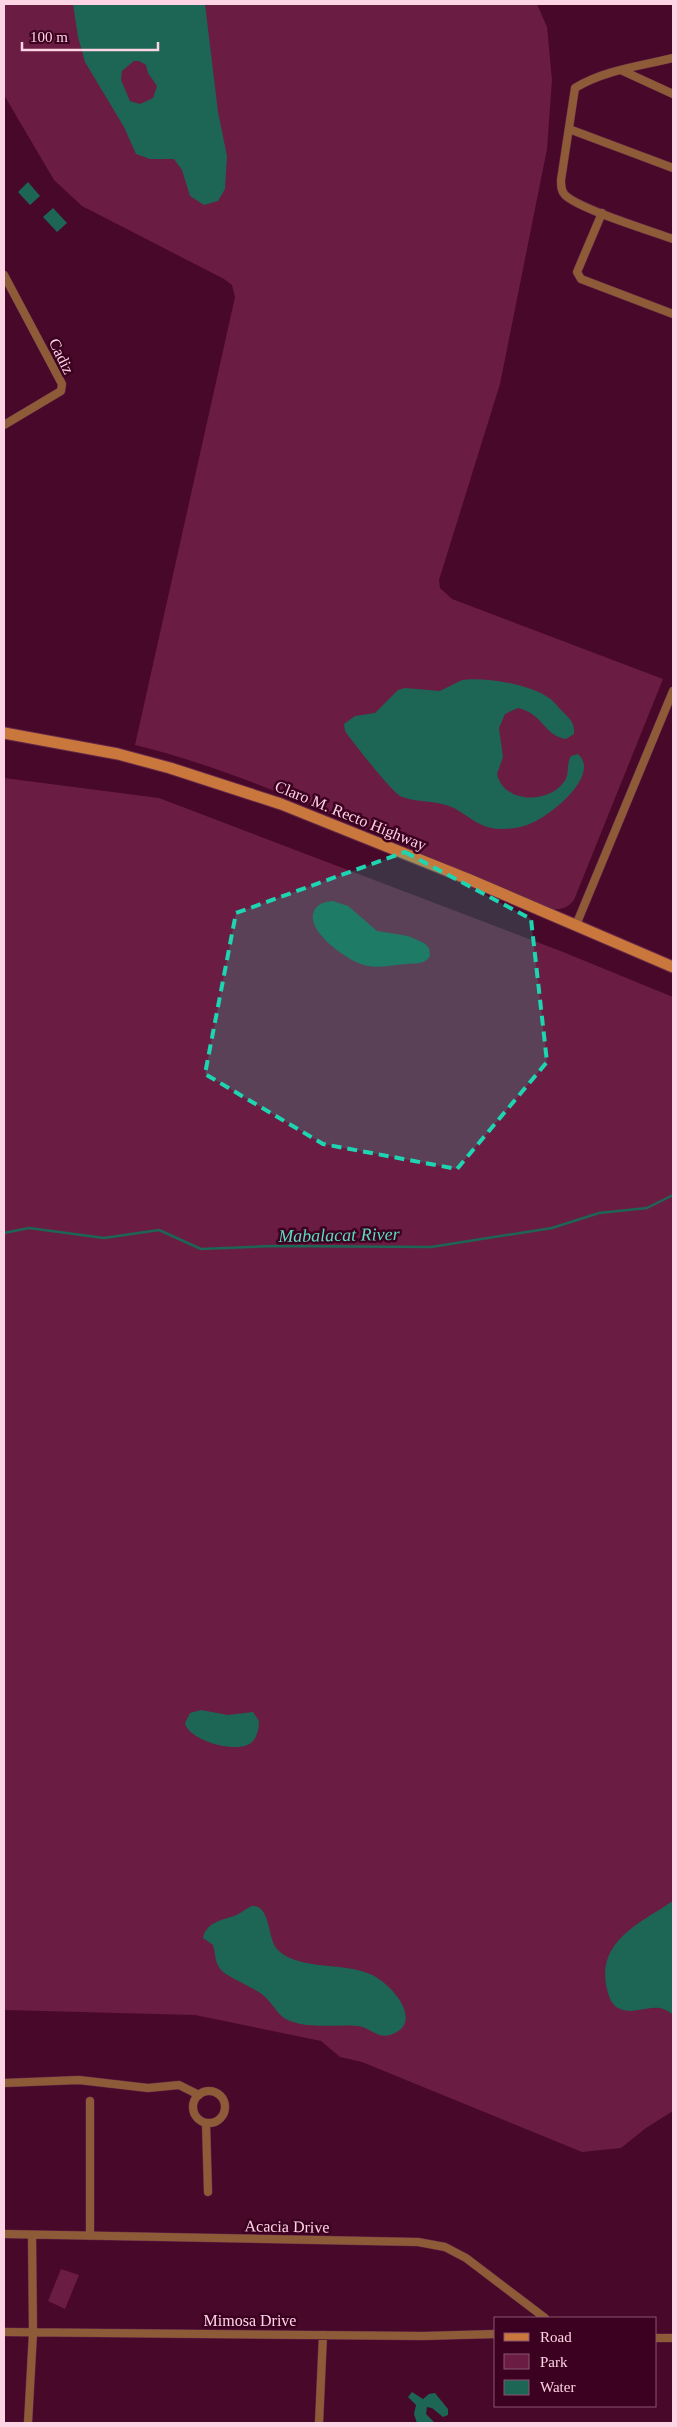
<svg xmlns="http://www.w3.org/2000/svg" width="677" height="2427" viewBox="0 0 677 2427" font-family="'Times New Roman',serif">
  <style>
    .green { fill: #6b1c43 }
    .water { fill: #1d6554; fill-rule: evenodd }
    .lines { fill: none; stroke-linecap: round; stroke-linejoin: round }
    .stream { stroke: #1d6554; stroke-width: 2.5 }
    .minor-casing { stroke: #652948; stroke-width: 9 }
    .secondary-casing { stroke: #652948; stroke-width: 13 }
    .minor { stroke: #8e5b38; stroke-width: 8 }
    .secondary { stroke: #c9773c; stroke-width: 11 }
    .marked { fill: #1ed5b1; fill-opacity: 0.2; stroke: #1ed5b1; stroke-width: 4; stroke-dasharray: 10 6; stroke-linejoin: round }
    .labels { text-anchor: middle; stroke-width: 5; stroke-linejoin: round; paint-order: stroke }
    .street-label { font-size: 16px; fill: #fcd4e3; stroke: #3c0020 }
    .water-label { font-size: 18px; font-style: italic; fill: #5addbd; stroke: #3c0020 }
  </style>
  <rect width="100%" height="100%" fill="#48082a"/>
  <path class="green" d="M4 4H537L547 27 552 80 547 149 500 384 439 580 440 588 452 599 663 679 574 900C566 910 559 910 547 908 484 881 422 853 359 826 286 795 213 764 135 745L235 297 232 285 224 279 82 206 54 180 4 95Z
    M4 778 159 798 563 952 673 997V2111L646 2128 621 2148 582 2152 362 2062 340 2057 321 2041 195 2015 4 2010Z
    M61 2269 79 2275 65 2309 48 2301Z"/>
  <path class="water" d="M73 4H205L218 112 227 156 225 189 218 201 204 205 190 196 182 170 174 159H150L136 154 124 127 85 62 78 37ZM134 61H139L146 65 148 73 157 86 153 98 140 104 130 101 121 80 122 71Z
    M28 182 40 196 30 205 18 192Z
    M53 208 67 223 57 232 43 217Z
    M462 680C485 677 530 684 549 698 554 701 558 707 563 712 570 719 575 723 574 734L566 739C544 736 544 714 518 708L505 714 499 728 503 757 497 774C504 804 548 804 564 782 570 774 566 764 571 756L578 754C601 775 552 814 534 822 524 827 513 829 501 829 481 829 470 817 454 808 437 800 419 803 402 797 393 794 352 741 345 731L344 724 355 716 375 713 398 690 405 688 440 691Z
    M333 901 348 906 377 931 408 936 424 943 429 948 430 956C424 965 416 963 406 964 392 965 378 969 364 965 347 960 305 931 314 911 318 903 325 902 333 901Z
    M201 1710 228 1715 253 1712 259 1721C259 1729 257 1738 251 1743 237 1754 189 1741 185 1723L190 1713Z
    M673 1901V2015C654 1998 638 2018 618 2008 610 2004 608 1993 606 1985 598 1940 642 1922 673 1901Z
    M252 1906C271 1905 267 1938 277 1949 284 1957 296 1961 307 1963 329 1968 349 1965 370 1974 390 1982 427 2023 390 2035 378 2039 369 2027 358 2026 335 2024 312 2029 290 2021 278 2017 273 2003 263 1995 253 1987 227 1977 221 1970 214 1961 216 1955 213 1945L203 1938C206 1923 221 1920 234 1916 240 1914 245 1909 252 1906Z
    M412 2392 423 2399 429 2394 435 2393 448 2409V2415L443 2417 432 2408 427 2407 426 2414 435 2423H417L414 2414 416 2405 408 2397Z"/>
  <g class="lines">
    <path class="stream" d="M4 1233 29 1228 104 1238 159 1230 201 1249 271 1246 431 1247 552 1228 599 1213 647 1208 673 1195"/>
    <defs>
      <path id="minor" d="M673 58C641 66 604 70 575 88L561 180C561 186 561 191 565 195 579 209 651 231 673 239
        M623 71 673 94
        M569 129 673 168
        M602 213 577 272 581 279 673 314
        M4 275 62 384 61 391 4 425
        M576 925 673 691
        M4 2083 79 2080 148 2088 179 2085 199 2095
        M193 2107a16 16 0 1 1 32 0a16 16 0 1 1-32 0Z
        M90 2101V2236
        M206 2123 208 2192
        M4 2234 418 2242 445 2247 466 2258 545 2318
        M4 2332 423 2336 496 2334
        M656 2338H673
        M28 2423 33 2333 32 2235
        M319 2423 323 2335"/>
      <path id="secondary" d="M4 733 118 754 170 768 281 804 468 879 673 967"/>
    </defs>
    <use href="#minor" class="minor-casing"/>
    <use href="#secondary" class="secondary-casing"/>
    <use href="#minor" class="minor"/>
    <use href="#secondary" class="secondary"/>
  </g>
  <path class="marked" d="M405 852 531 919 547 1062 457 1169 323 1144 205 1074 236 913Z"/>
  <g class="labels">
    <g class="street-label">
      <text transform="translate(62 356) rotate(64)" y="6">Cadiz</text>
      <text transform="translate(351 815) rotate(22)" y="6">Claro M. Recto Highway</text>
      <text transform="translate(287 2226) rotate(1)" y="6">Acacia Drive</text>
      <text x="250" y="2326">Mimosa Drive</text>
    </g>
    <g class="water-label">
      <text transform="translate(339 1235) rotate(-1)" y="6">Mabalacat River</text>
    </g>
  </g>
  <rect width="677" height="2427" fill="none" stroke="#fcd4e3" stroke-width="10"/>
  <rect x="494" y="2317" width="162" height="90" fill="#3c0020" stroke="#89556e"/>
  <rect x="504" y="2333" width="25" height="8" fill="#c9773c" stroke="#89556e"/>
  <text x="540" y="2342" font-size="15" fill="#fcd4e3">Road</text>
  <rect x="504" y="2354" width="25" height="15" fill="#6b1c43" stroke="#89556e"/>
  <text x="540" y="2367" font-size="15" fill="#fcd4e3">Park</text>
  <rect x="504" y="2380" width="25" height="15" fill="#1d6554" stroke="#89556e"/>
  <text x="540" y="2392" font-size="15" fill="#fcd4e3">Water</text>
  <path d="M22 42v8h136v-8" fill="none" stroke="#fcd4e3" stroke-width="2.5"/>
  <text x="30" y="42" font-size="15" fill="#fcd4e3" stroke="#3c0020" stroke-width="4" paint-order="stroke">100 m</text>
</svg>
